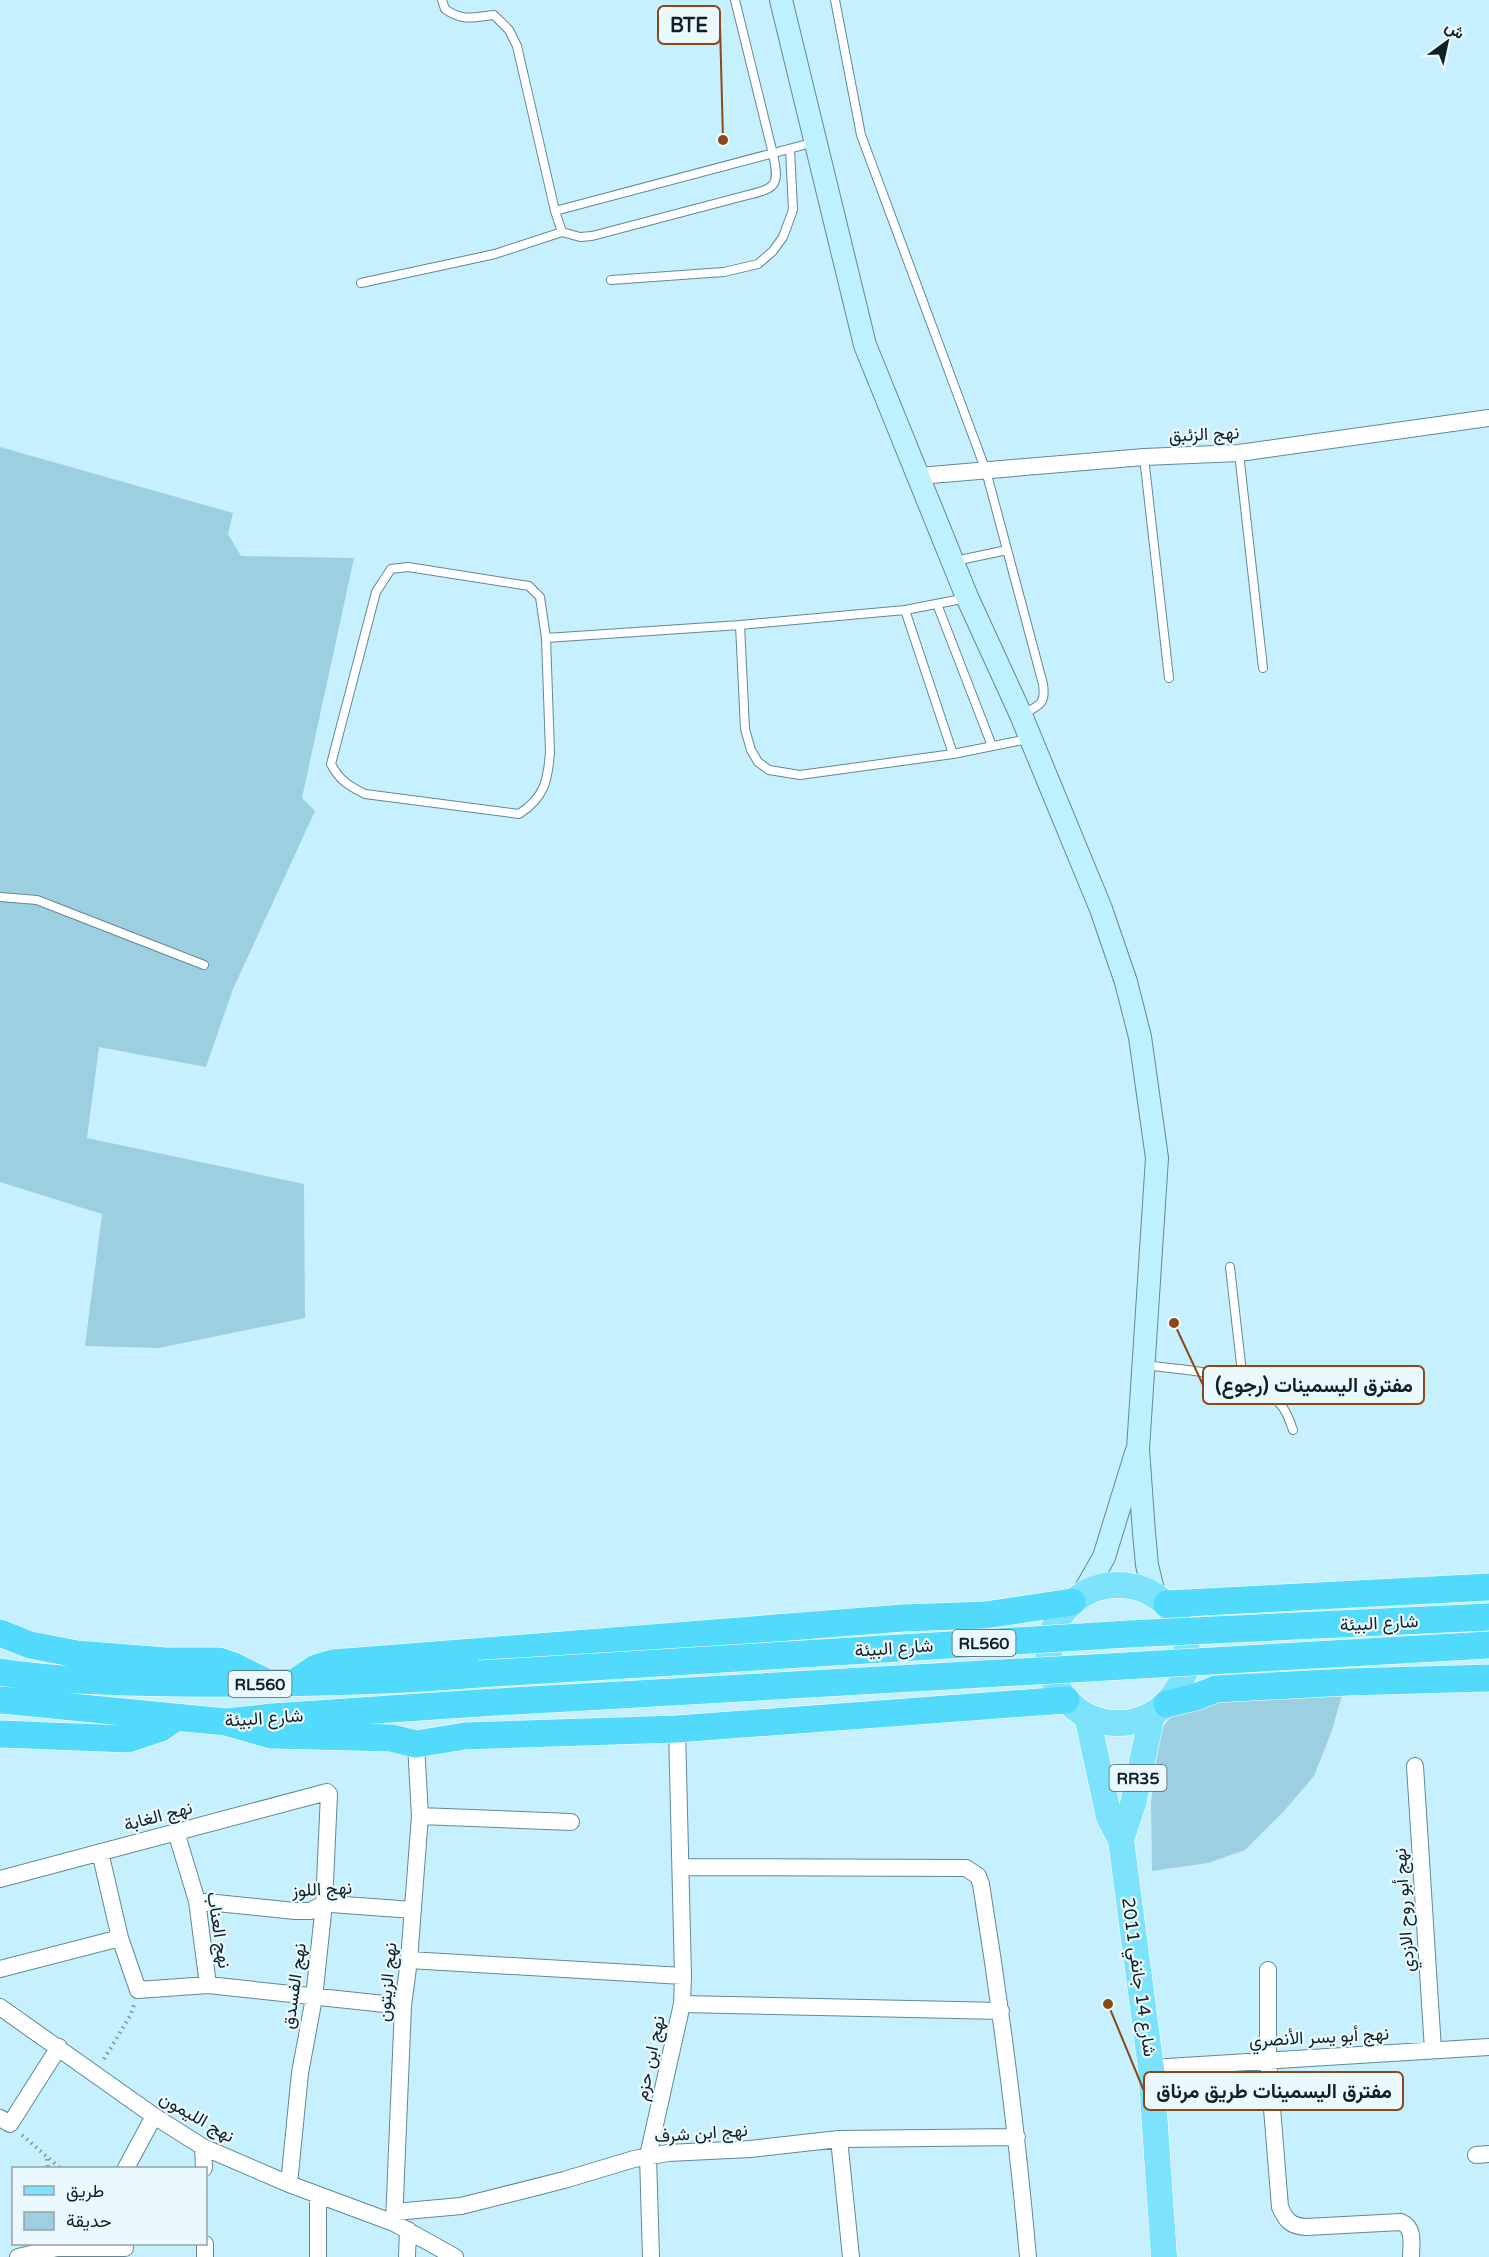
<svg xmlns="http://www.w3.org/2000/svg" width="1489" height="2257" viewBox="0 0 1489 2257" font-family="'Varela Round',Vazirmatn,sans-serif">
  <style>
    .green { fill: #9cd0e1 }
    .lines { fill: none; stroke-linecap: round; stroke-linejoin: round }
    .service-casing { stroke: #628894; stroke-width: 10 }
    .minor-casing { stroke: #628894; stroke-width: 18 }
    .secondary-casing { stroke: #628894; stroke-width: 24 }
    .primary-casing { stroke: #fff; stroke-width: 27 }
    .trunk-casing { stroke: #fff; stroke-width: 28 }
    .path { stroke: #7997a1; stroke-width: 4; stroke-dasharray: 1.5 4.5; stroke-linecap: butt }
    .service { stroke: #fff; stroke-width: 8 }
    .minor { stroke: #fff; stroke-width: 16 }
    .secondary { stroke: #bef1fe; stroke-width: 22 }
    .primary { stroke: #7de3fd; stroke-width: 26 }
    .trunk { stroke: #52dafc; stroke-width: 27 }
    .trunk-bridge-casing { stroke: #fff; stroke-width: 28; stroke-linecap: butt }
    .trunk-bridge { stroke: #52dafc; stroke-width: 27 }
    .labels { text-anchor: middle; stroke-width: 4.5; stroke-linejoin: round; paint-order: stroke }
    .shield { fill: #e9f9fe; stroke: #526166; stroke-width: 1.5 }
    .shield-label { font-size: 16px; font-weight: bold; fill: #112025 }
    .street-label { font-size: 18px; fill: #112025; stroke: #e9f9fe }
    .leader { fill: none; stroke: #8a4917; stroke-width: 2 }
    .callout-dot { fill: #8a4917; stroke: #e9f9fe; stroke-width: 2 }
    .callout { fill: #e9f9fe; stroke: #8a4917; stroke-width: 2 }
    .callout-label { font-size: 20px; text-anchor: middle; font-weight: bold; fill: #112025 }
  </style>
  <rect width="100%" height="100%" fill="#c7f0fe"/>
  <path class="green" d="M0 447 233 513 228 534 241 556 354 558 302 798 315 811 233 989 206 1067 99 1047 87 1138 304 1184 305 1318 159 1348 85 1346 102 1214 0 1182Z
    M1347 1678 1332 1730 1314 1776 1284 1811 1245 1850 1208 1863 1152 1871 1151 1803 1160 1731 1181 1703Z"/>
  <g class="lines">
    <defs>
      <path id="service" d="M442 0 445 9C463 22 474 17 494 15L509 30 517 46 555 211 562 232 580 237 592 236 744 196C776 188 780 187 773 154L735 0
        M835 0 861 135 986 471 1043 684C1046 705 1039 705 1023 714
        M555 211 815 142
        M611 280 724 272 758 264 773 251 783 237 793 210 790 149
        M361 283 495 254 562 232
        M1239 453 1263 668
        M1144 457 1169 678
        M955 561 1007 550
        M408 567 529 586 540 597 546 638 550 752C548 781 544 798 519 814L365 794C349 786 339 780 331 764L376 592 391 569Z
        M937 604 992 746
        M905 610 953 754
        M740 625 745 729 751 750 758 762 769 770 800 775 953 754 1028 739
        M546 638 740 625 905 610 967 598
        M0 897 37 900 204 965
        M1230 1267 1243 1382
        M1144 1365C1183 1370 1253 1372 1281 1405 1287 1412 1290 1421 1293 1430"/>
      <path id="minor" d="M919 476 1144 457 1239 453 1489 418
        M1415 1766 1433 2050
        M420 1816 571 1822
        M176 1832 197 1901 208 1985 403 2006
        M100 1852 120 1938
        M681 1867 966 1868 978 1876 981 1884C1001 2008 1017 2132 1028 2257
        M0 1879 327 1792 329 1794 324 1904 314 1998 300 2073 289 2184
        M197 1901 295 1911H310L324 1904H331L413 1910
        M409 1960 683 1976
        M0 1969 120 1938 138 1990 208 1985
        M1268 1970V2059L1280 2207C1286 2221 1291 2226 1306 2227L1401 2222C1415 2228 1411 2244 1411 2257
        M682 2004 1001 2011
        M0 2007 154 2116 203 2147 289 2184 394 2223 455 2257
        M1151 2068 1489 2047
        M0 2118 10 2124 59 2047
        M839 2139 851 2257
        M203 2147 204 2168
        M1476 2155 1489 2154
        M126 2168 154 2116
        M395 2212 461 2206 564 2180 634 2159 668 2153 750 2149 839 2139 1017 2137
        M394 2223 403 2006 409 1960 420 1816 416 1744
        M205 2244V2257
        M18 2257 57 2248H125
        M318 2257V2195
        M407 2257 408 2230
        M651 2257 648 2156 682 2004 683 1976 677 1729"/>
      <path id="secondary" d="M781 0 865 345 967 597 1021 715 1101 909 1126 982 1140 1037 1157 1158 1138 1449 1144 1533 1147 1565 1154 1594
        M1083 1594 1104 1557 1136 1453"/>
      <path id="primary" d="M1049 1654a69 69 0 1 1 138 0a69 69 0 1 1-138 0Z
        M1087 1716 1109 1817 1121 1840 1151 2068 1164 2257
        M1121 1840 1133 1804 1152 1715"/>
      <path id="trunk" d="M1167 1604 1489 1587
        M0 1633 30 1645 77 1654 166 1661H219L234 1666 264 1681
        M0 1672C59 1681 118 1682 178 1683 278 1684 379 1682 479 1674
        M295 1682 316 1668 333 1663 903 1618 985 1615 1072 1602
        M0 1700 226 1722 272 1717 480 1703
        M1167 1704 1196 1697 1216 1689 1348 1682 1489 1678
        M226 1722 271 1735 391 1738 416 1744 465 1736 677 1729 1066 1700
        M0 1734 128 1739 161 1728 174 1719"/>
    </defs>
    <use href="#service" class="service-casing"/>
    <use href="#minor" class="minor-casing"/>
    <use href="#secondary" class="secondary-casing"/>
    <use href="#primary" class="primary-casing"/>
    <use href="#trunk" class="trunk-casing"/>
    <path class="path" d="M104 2059 130 2016 134 2005
      M22 2135 60 2168
      M47 2159 48 2168"/>
    <use href="#service" class="service"/>
    <use href="#minor" class="minor"/>
    <use href="#secondary" class="secondary"/>
    <use href="#primary" class="primary"/>
    <use href="#trunk" class="trunk"/>
    <defs>
      <path id="trunk-bridge" d="M479 1674 1128 1634 1489 1617
        M480 1703 1489 1645"/>
    </defs>
    <use href="#trunk-bridge" class="trunk-bridge-casing"/>
    <use href="#trunk-bridge" class="trunk-bridge"/>
  </g>
  <g class="labels">
    <g class="shield">
      <rect x="952.5" y="1630" width="63" height="26" rx="4.5"/>
      <rect x="228.5" y="1671" width="63" height="26" rx="4.5"/>
      <rect x="1109.5" y="1765" width="57" height="26" rx="4.5"/>
    </g>
    <g class="shield-label">
      <text x="984" y="1649">RL560</text>
      <text x="260" y="1690">RL560</text>
      <text x="1138" y="1784">RR35</text>
    </g>
    <g class="street-label">
      <text transform="translate(1204 434) rotate(-3)" y="6">نهج الزئبق</text>
      <text transform="translate(1379 1623) rotate(-3)" y="6">شارع البيئة</text>
      <text transform="translate(894 1648) rotate(-4)" y="6">شارع البيئة</text>
      <text transform="translate(264 1718) rotate(-4)" y="6">شارع البيئة</text>
      <text transform="translate(158 1816) rotate(-15)" y="6">نهج الغابة</text>
      <text transform="translate(322 1889) rotate(-3)" y="6">نهج اللوز</text>
      <text transform="translate(1404 1910) rotate(-94)" y="6">نهج أبو روح الازدي</text>
      <text transform="translate(219 1930) rotate(81)" y="6">نهج العناب</text>
      <text transform="translate(1139 1977) rotate(82)" y="6">شارع 14 جانفي 2011</text>
      <text transform="translate(387 1982) rotate(-85)" y="6">نهج الزيتون</text>
      <text transform="translate(294 1986) rotate(-82)" y="6">نهج الفسدق</text>
      <text transform="translate(1319 2037) rotate(-3)" y="6">نهج أبو يسر الأنصري</text>
      <text transform="translate(650 2058) rotate(-78)" y="6">نهج ابن حزم</text>
      <text transform="translate(197 2117) rotate(30)" y="6">نهج الليمون</text>
      <text transform="translate(701 2133) rotate(-4)" y="6">نهج ابن شرف</text>
    </g>
  </g>
  <path class="leader" d="M723 140L720 25M1174 1323L1203 1385M1108 2004L1144 2091"/>
  <g class="callout-dot">
    <circle cx="723" cy="140" r="6"/>
    <circle cx="1174" cy="1323" r="6"/>
    <circle cx="1108" cy="2004" r="6"/>
  </g>
  <g class="callout">
    <rect x="658" y="6" width="62" height="38" rx="6"/>
    <rect x="1203" y="1366" width="221" height="38" rx="6"/>
    <rect x="1144" y="2072" width="259" height="38" rx="6"/>
  </g>
  <g class="callout-label">
    <text x="689" y="32">BTE</text>
    <text x="1314" y="1392">مفترق اليسمينات (رجوع)</text>
    <text x="1274" y="2098">مفترق اليسمينات طريق مرناق</text>
  </g>
  <rect x="12" y="2167" width="195" height="78" fill="#e9f9fe" stroke="#93a2a7" stroke-width="1.5"/>
  <rect x="24" y="2186" width="30" height="9" fill="#7de3fd" stroke="#93a2a7" stroke-width="1.5"/>
  <text x="66" y="2197" font-size="18" fill="#112025">طريق</text>
  <rect x="24" y="2212" width="30" height="18" fill="#9cd0e1" stroke="#93a2a7" stroke-width="1.5"/>
  <text x="66" y="2227" font-size="18" fill="#112025">حديقة</text>
  <g transform="translate(1447 42) rotate(33)" stroke="#e9f9fe" stroke-width="4.5" paint-order="stroke">
  <path d="M0-4.5L10 22L0 15L-10 22Z" fill="#112025"/>
  <text y="-9" font-size="16" font-weight="bold" text-anchor="middle" fill="#112025">ش</text>
  </g>
</svg>
